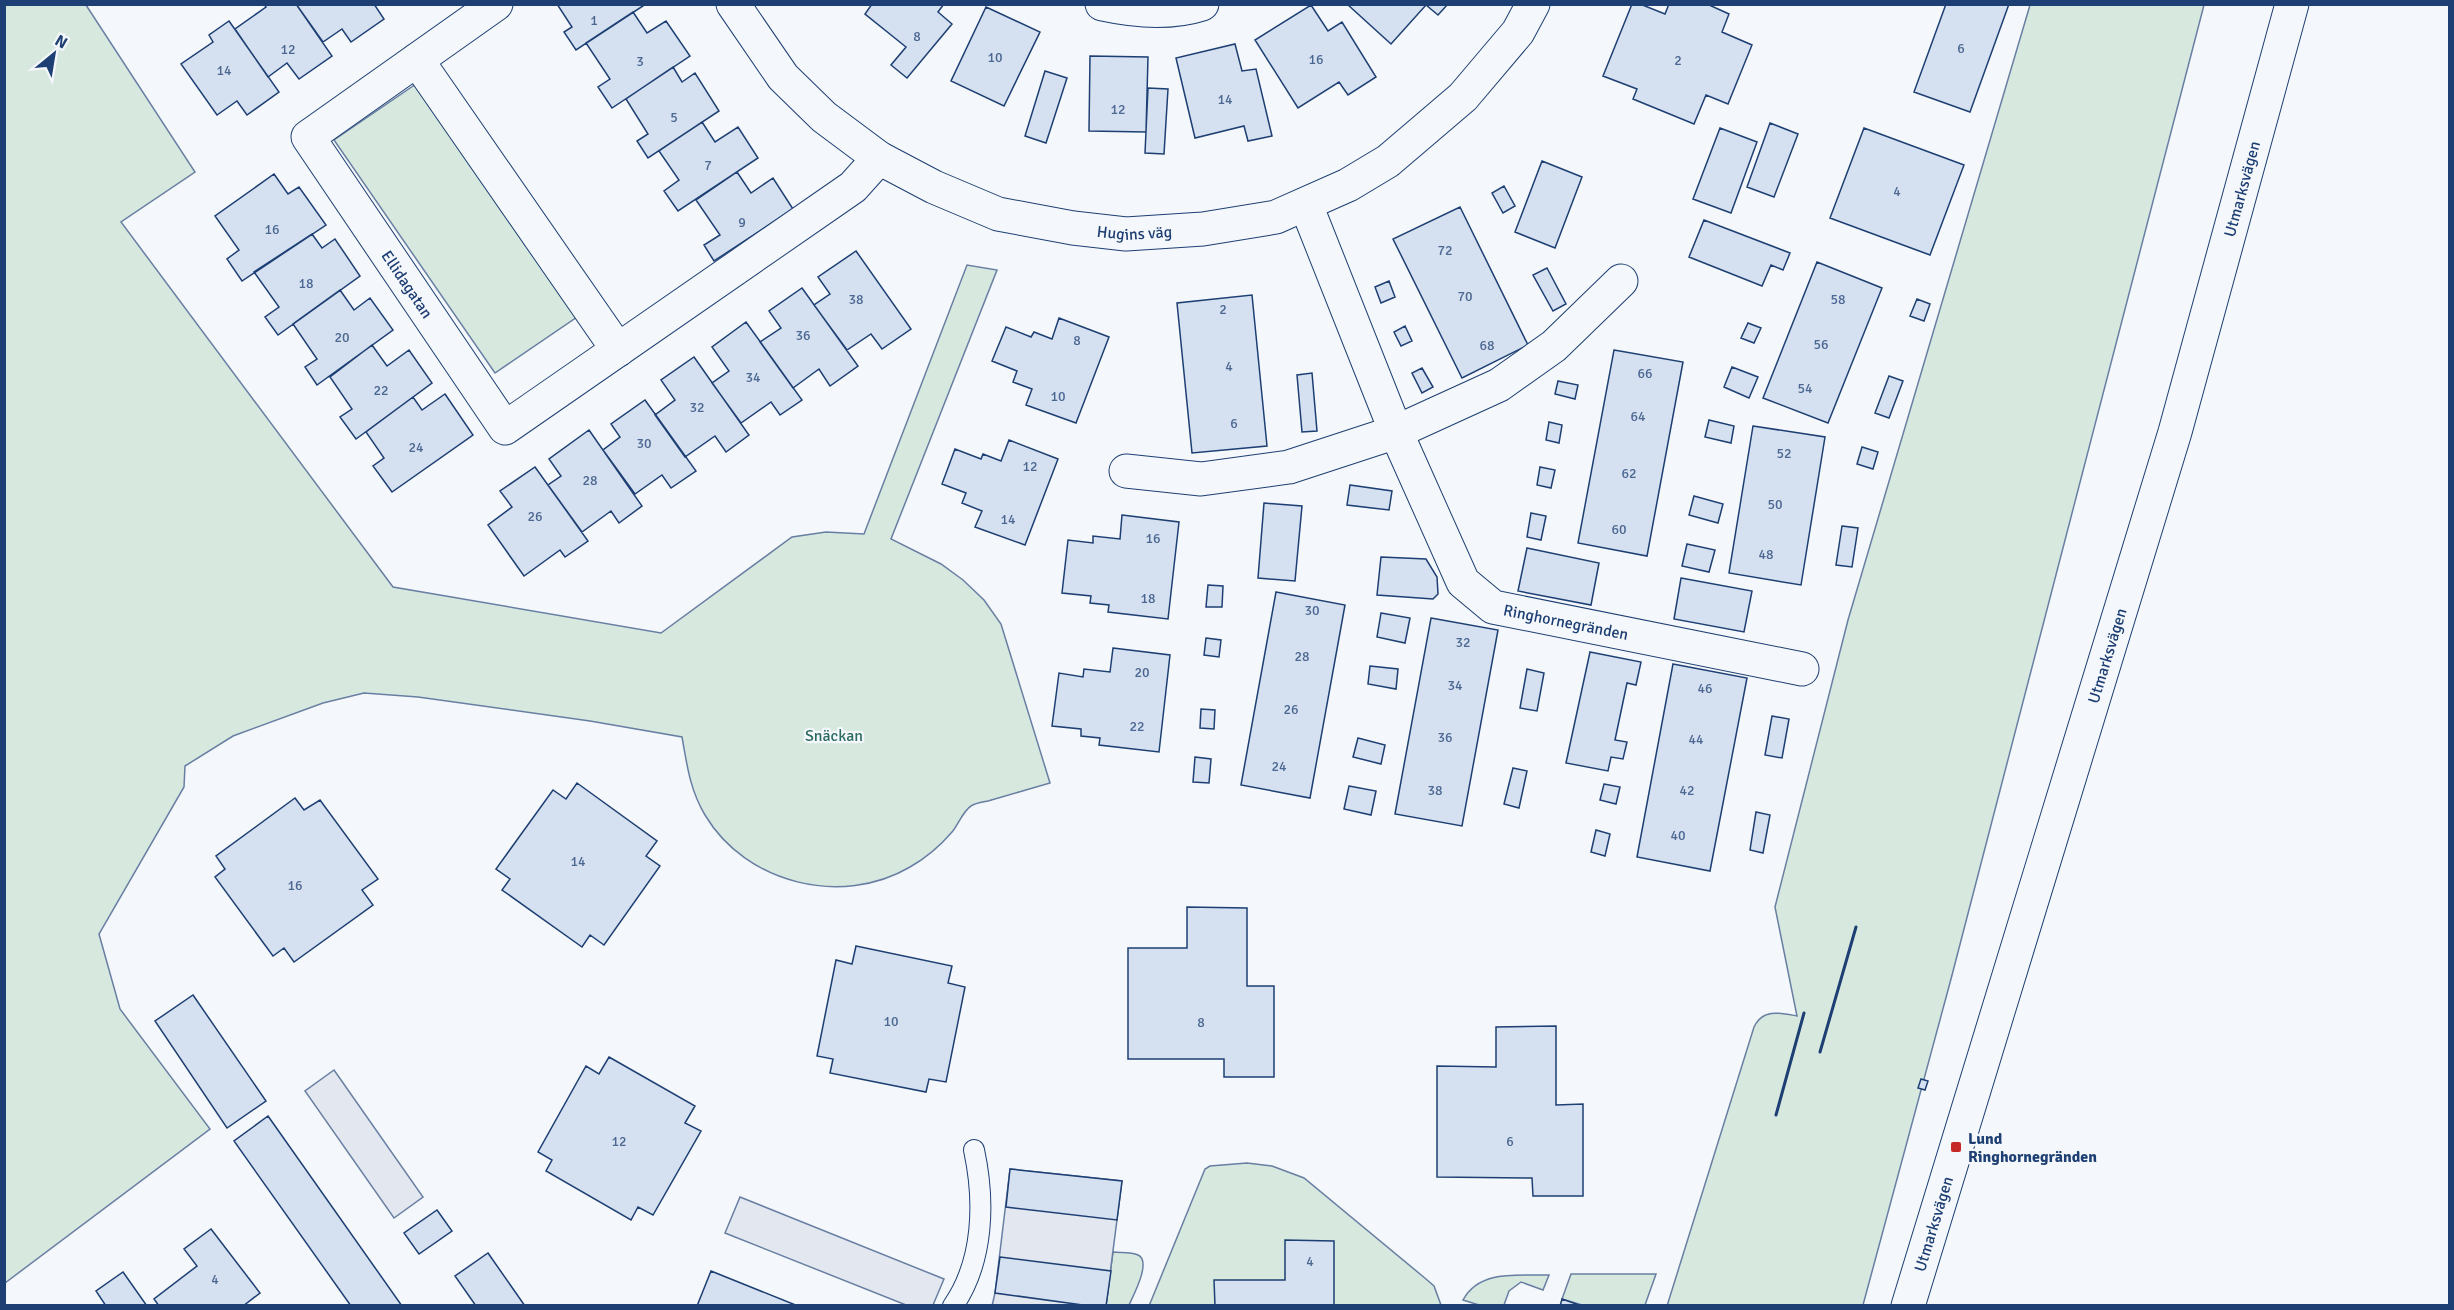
<svg xmlns="http://www.w3.org/2000/svg" width="2454" height="1310" viewBox="0 0 2454 1310" font-family="Signika,sans-serif">
  <style>
    .green { fill: #d7e8df; stroke: #687fa3; stroke-width: 1.5 }
    .parking { fill: #e3e8f0; stroke: #687fa3; stroke-width: 1.5 }
    .building { fill: #d5e0f0; stroke: #1d3f73; stroke-width: 1.5 }
    .lines { fill: none; stroke-linecap: round; stroke-linejoin: round }
    .lane-casing { stroke: #1d3f73; stroke-width: 22 }
    .street-casing { stroke: #1d3f73; stroke-width: 35 }
    .lane { stroke: #f4f7fb; stroke-width: 20 }
    .street { stroke: #f4f7fb; stroke-width: 33 }
    .wall { stroke: #1d3f73; stroke-width: 3 }
    .poi-dot { fill: #c62828; stroke: #f4f7fb; stroke-width: 2 }
    .labels { text-anchor: middle; stroke-width: 4.5; stroke-linejoin: round; paint-order: stroke }
    .number-label { font-size: 14px; fill: #4b6792 }
    .street-label { font-size: 16px; fill: #1d3f73; stroke: #f4f7fb }
    .park-label { font-size: 16px; fill: #2c6c60; stroke: #f4f7fb }
    .poi-label { font-size: 16px; font-weight: bold; fill: #1d3f73; stroke: #f4f7fb; text-anchor: start }
  </style>
  <rect width="100%" height="100%" fill="#f4f7fb"/>
  <path class="green" d="M5 4 86 5 195 172 121 222 393 587 661 633 792 537 826 532 864 534 967 265 997 270 891 539 941 564 963 580 984 600 1001 624 1050 783C1029 789 1009 795 988 801 983 802 975 803 971 806 963 811 958 825 952 832 940 846 926 858 910 867 842 907 746 884 705 815 690 790 687 765 682 737L590 721 418 697 364 693 323 703 233 736 185 766 184 787 99 934 120 1009 210 1129 5 1283Z
    M2030 5H2204L1951 979 1863 1305 1667 1306 1754 1027C1763 1008 1781 1013 1797 1016L1775 907 1848 620Z
    M416 84 577 317 495 373 334 140Z
    M1247 1163 1272 1166 1304 1178 1426 1279 1434 1286 1441 1305 1149 1306 1205 1169 1210 1166Z
    M1113 1252C1121 1253 1131 1252 1138 1255 1152 1261 1133 1296 1129 1305L1106 1306Z
    M1571 1274H1656L1645 1305H1582L1562 1299Z
    M1549 1275 1543 1290 1521 1282 1509 1291 1504 1305H1479L1463 1300C1480 1269 1518 1276 1549 1275Z"/>
  <path class="parking" d="M334 1070 423 1197 394 1218 305 1091Z
    M1010 1169 1122 1181 1106 1305 992 1306 995 1293Z
    M740 1197 944 1279 933 1305H906L725 1233Z"/>
  <path class="building" d="M264 4H296L332 56 299 79 287 63 268 77 235 29 266 7Z
    M296 4H374L384 19 351 42 342 29 323 42Z
    M557 4H646L576 50 564 32 572 27Z
    M872 4H944L938 12 952 24 907 78 891 65 906 47 865 14Z
    M1347 4H1448L1438 15 1426 5 1391 44Z
    M1632 4H1640L1665 14 1669 4H1707L1729 14 1722 32 1752 45 1728 104 1706 95 1694 124 1633 99 1637 89 1603 76Z
    M1946 4H2009L1970 112 1914 92Z
    M1311 5 1328 31 1342 22 1376 77 1348 95 1339 82 1298 108 1255 40Z
    M986 7 1040 32 1004 106 951 81Z
    M633 12 647 33 666 21 690 56 612 108 598 87 610 79 586 43Z
    M229 21 279 92 247 115 237 101 217 115 181 64 213 42 209 35Z
    M1235 44 1242 71 1256 69 1272 136 1248 141 1244 126 1195 138 1176 58Z
    M1090 56 1148 57 1146 132 1089 131Z
    M673 67 682 82 695 73 719 111 648 158 637 141 648 134 626 99Z
    M1045 71 1067 78 1046 143 1025 136Z
    M1148 88 1168 89 1164 154 1145 153Z
    M702 122 715 142 738 127 758 158 678 211 664 191 679 180 659 151Z
    M1770 123 1798 134 1774 197 1747 187Z
    M1720 128 1757 142 1731 213 1693 199Z
    M1864 128 1964 165 1930 255 1830 218Z
    M1542 161 1582 177 1555 248 1515 232Z
    M737 172 751 193 773 178 793 209 714 261 704 245 720 235 696 200Z
    M274 174 288 194 299 187 326 225 242 281 227 259 239 250 215 216Z
    M1504 186 1515 206 1503 213 1492 193Z
    M1460 207 1528 345 1462 378 1393 239Z
    M1704 220 1790 253 1783 270 1771 265 1762 286 1689 257Z
    M312 234 322 248 335 239 360 276 278 335 265 317 279 307 254 272Z
    M856 251 911 329 882 349 871 334 847 350 814 305 830 294 818 277Z
    M1817 262 1882 288 1828 423 1763 398Z
    M1547 268 1566 304 1553 311 1533 275Z
    M1389 281 1395 297 1381 303 1375 287Z
    M802 288 858 366 830 386 819 369 793 388 760 342 781 328 769 311Z
    M340 290 354 310 370 298 393 330 317 385 305 367 317 359 293 324Z
    M1252 295 1267 446 1192 453 1177 303Z
    M1917 299 1930 304 1924 321 1910 316Z
    M1059 318 1109 337 1076 423 1026 405 1032 389 1013 382 1017 371 992 361 1006 327 1031 337 1034 332 1052 339Z
    M746 322 802 400 780 415 771 402 741 423 712 383 729 371 712 347Z
    M1748 323 1761 328 1754 343 1741 338Z
    M1405 326 1412 341 1401 346 1394 332Z
    M372 345 387 366 409 350 432 383 356 439 340 417 352 409 330 377Z
    M1614 350 1683 362 1647 556 1578 543Z
    M694 357 749 435 726 452 715 436 685 457 655 415 675 400 661 380Z
    M1732 367 1758 377 1749 398 1724 387Z
    M1422 368 1433 387 1422 393 1412 373Z
    M1312 373 1317 431 1302 432 1297 375Z
    M1889 376 1903 381 1889 418 1875 413Z
    M1558 381 1578 385 1575 399 1555 394Z
    M445 394 473 435 392 492 373 466 384 458 366 432 413 397 422 410Z
    M645 400 696 471 671 488 662 475 635 494 603 450 620 437 611 424Z
    M1709 420 1734 426 1731 443 1705 437Z
    M1549 422 1562 425 1559 443 1546 440Z
    M1753 426 1825 437 1801 585 1729 573Z
    M589 430 642 506 619 523 611 511 582 532 548 485 561 476 549 459Z
    M1009 440 1058 459 1025 545 975 527 982 511 962 503 966 493 942 484 955 449 981 459 983 454 1001 461Z
    M1862 447 1878 452 1873 469 1857 464Z
    M535 467 588 541 565 557 560 550 524 576 488 525 512 507 500 491Z
    M1540 467 1555 470 1551 488 1537 485Z
    M1350 485 1392 491 1389 510 1347 505Z
    M1694 496 1723 504 1718 523 1689 515Z
    M1264 503 1302 506 1295 581 1258 578Z
    M1531 513 1546 516 1541 540 1527 537Z
    M1122 515 1179 522 1168 619 1108 612 1109 605 1090 603 1091 596 1062 593 1068 540 1093 543V536L1120 539Z
    M1842 526 1858 528 1852 567 1836 565Z
    M1687 544 1715 550 1709 572 1682 566Z
    M1527 548 1599 563 1591 605 1518 591Z
    M1381 557 1426 559 1437 577 1438 594 1433 599 1377 595Z
    M1681 578 1752 591 1744 632 1674 619Z
    M1208 585 1223 586 1222 607H1206Z
    M1276 592 1345 605 1310 798 1241 785Z
    M1381 613 1410 618 1405 643 1377 637Z
    M1431 618 1498 630 1462 826 1395 814Z
    M1206 638 1221 640 1219 657 1204 655Z
    M1113 648 1170 655 1159 752 1099 745 1100 738 1081 736V729L1052 726 1059 673 1083 677 1084 669 1110 672Z
    M1590 652 1641 662 1636 685 1627 683 1615 740 1627 742 1623 759 1611 757 1608 771 1566 763Z
    M1673 664 1747 678 1710 871 1637 857Z
    M1370 666 1398 669 1396 689 1368 684Z
    M1527 669 1544 673 1537 711 1520 708Z
    M1201 709 1215 710 1214 729 1200 728Z
    M1772 716 1789 719 1782 758 1765 755Z
    M1358 738 1385 745 1381 764 1353 757Z
    M1195 757 1211 759 1209 783 1193 782Z
    M1513 768 1527 771 1519 808 1504 804Z
    M577 783 657 841 646 856 660 866 604 945 590 935 582 947 502 890 510 879 496 869 553 790 566 799Z
    M1604 784 1620 787 1616 804 1600 800Z
    M1349 786 1376 791 1371 815 1344 809Z
    M295 798 304 810 320 800 378 879 362 890 373 905 294 962 284 948 273 956 215 877 225 869 216 856Z
    M1756 812 1770 815 1763 853 1750 850Z
    M1596 830 1610 834 1605 856 1591 852Z
    M1187 907 1247 908V986H1274V1077H1224V1059H1128V948H1187Z
    M856 946 952 966 948 983 965 987 946 1082 929 1079 926 1092 830 1073 833 1059 817 1056 836 960 852 964Z
    M193 995 266 1101 227 1128 155 1021Z
    M1556 1026V1105L1583 1104V1196H1533L1532 1178 1437 1177V1066L1496 1067V1027Z
    M609 1057 695 1106 685 1123 701 1131 653 1215 638 1207 631 1220 546 1171 552 1160 538 1152 586 1066 599 1074Z
    M1921 1079 1928 1081 1925 1090 1918 1088Z
    M268 1116 402 1306H351L234 1141Z
    M1010 1169 1122 1181 1117 1220 1006 1207Z
    M437 1210 452 1231 419 1254 404 1233Z
    M211 1229 260 1293 243 1306H159L154 1299 197 1266 184 1249Z
    M1285 1240 1334 1241V1306H1215L1214 1280H1285Z
    M488 1253 525 1306H476L455 1276Z
    M1000 1257 1111 1271 1106 1306H1090L995 1293Z
    M711 1271 798 1306H697Z
    M123 1272 147 1306H106L96 1291Z
    M1562 1299 1582 1306H1560Z"/>
  <g class="lines">
    <defs>
      <path id="lane" d="M953 1306C984 1261 985 1201 974 1150"/>
      <g id="street">
        <path id="s1" d="M496 4 308 137 505 428 853 187 879 158"/>
        <path id="s2" d="M733 4 783 77 824 117 879 158 934 187 998 214 1073 228 1126 234 1203 229 1276 217 1348 185 1388 161 1463 97 1518 32 1533 4"/>
        <path d="M1102 4C1134 11 1171 14 1202 4"/>
        <path d="M417 60 618 350"/>
        <path id="s3" d="M1306 205 1396 432 1463 582 1493 607 1802 669"/>
        <path d="M1126 471 1201 479 1289 467 1396 432 1499 385 1554 346 1621 281"/>
        <path id="s4" d="M1908 1306 2175 432 2292 4"/>
      </g>
    </defs>
    <use href="#lane" class="lane-casing"/>
    <use href="#street" class="street-casing"/>
    <use href="#lane" class="lane"/>
    <use href="#street" class="street"/>
    <path class="wall" d="M1820 1052 1856 927
      M1776 1115 1804 1013"/>
  </g>
  <rect class="poi-dot" x="1950" y="1141" width="12" height="12" rx="3"/>
  <g class="labels">
    <g class="number-label">
      <text x="594" y="25">1</text>
      <text x="917" y="41">8</text>
      <text x="1961" y="53">6</text>
      <text x="288" y="54">12</text>
      <text x="995" y="62">10</text>
      <text x="1316" y="64">16</text>
      <text x="1678" y="65">2</text>
      <text x="640" y="66">3</text>
      <text x="224" y="75">14</text>
      <text x="1225" y="104">14</text>
      <text x="1118" y="114">12</text>
      <text x="674" y="122">5</text>
      <text x="708" y="170">7</text>
      <text x="1897" y="196">4</text>
      <text x="742" y="227">9</text>
      <text x="272" y="234">16</text>
      <text x="1445" y="255">72</text>
      <text x="306" y="288">18</text>
      <text x="1465" y="301">70</text>
      <text x="856" y="304">38</text>
      <text x="1838" y="304">58</text>
      <text x="1223" y="314">2</text>
      <text x="803" y="340">36</text>
      <text x="342" y="342">20</text>
      <text x="1077" y="345">8</text>
      <text x="1821" y="349">56</text>
      <text x="1487" y="350">68</text>
      <text x="1229" y="371">4</text>
      <text x="1645" y="378">66</text>
      <text x="753" y="382">34</text>
      <text x="1805" y="393">54</text>
      <text x="381" y="395">22</text>
      <text x="1058" y="401">10</text>
      <text x="697" y="412">32</text>
      <text x="1638" y="421">64</text>
      <text x="1234" y="428">6</text>
      <text x="644" y="448">30</text>
      <text x="416" y="452">24</text>
      <text x="1784" y="458">52</text>
      <text x="1030" y="471">12</text>
      <text x="1629" y="478">62</text>
      <text x="590" y="485">28</text>
      <text x="1775" y="509">50</text>
      <text x="535" y="521">26</text>
      <text x="1008" y="524">14</text>
      <text x="1619" y="534">60</text>
      <text x="1153" y="543">16</text>
      <text x="1766" y="559">48</text>
      <text x="1148" y="603">18</text>
      <text x="1312" y="615">30</text>
      <text x="1463" y="647">32</text>
      <text x="1302" y="661">28</text>
      <text x="1142" y="677">20</text>
      <text x="1455" y="690">34</text>
      <text x="1705" y="693">46</text>
      <text x="1291" y="714">26</text>
      <text x="1137" y="731">22</text>
      <text x="1445" y="742">36</text>
      <text x="1696" y="744">44</text>
      <text x="1279" y="771">24</text>
      <text x="1435" y="795">38</text>
      <text x="1687" y="795">42</text>
      <text x="1678" y="840">40</text>
      <text x="578" y="866">14</text>
      <text x="295" y="890">16</text>
      <text x="891" y="1026">10</text>
      <text x="1201" y="1027">8</text>
      <text x="619" y="1146">12</text>
      <text x="1510" y="1146">6</text>
      <text x="1310" y="1266">4</text>
      <text x="215" y="1284">4</text>
    </g>
    <g class="street-label">
      <text dy="6" stroke="none"><textPath href="#s4" startOffset="1166">Utmarksvägen</textPath></text>
      <text dy="6" stroke="none"><textPath href="#s2" startOffset="484">Hugins väg</textPath></text>
      <text dy="6" stroke="none"><textPath href="#s1" startOffset="408">Ellidagatan</textPath></text>
      <text dy="6" stroke="none"><textPath href="#s3" startOffset="522">Ringhornegränden</textPath></text>
      <text dy="6" stroke="none"><textPath href="#s4" startOffset="680">Utmarksvägen</textPath></text>
      <text dy="6" stroke="none"><textPath href="#s4" startOffset="86">Utmarksvägen</textPath></text>
    </g>
    <g class="park-label">
      <text x="834" y="741">Snäckan</text>
    </g>
    <g class="poi-label">
      <text x="1968" y="1144">Lund<tspan x="1968" dy="18">Ringhornegränden</tspan></text>
    </g>
  </g>
  <rect width="2454" height="1310" fill="none" stroke="#1d3f73" stroke-width="12"/>
  <g transform="translate(54 54) rotate(30)" stroke="#f4f7fb" stroke-width="4.5" paint-order="stroke">
  <path d="M0-4.5L10 22L0 15L-10 22Z" fill="#1d3f73"/>
  <text y="-9" font-size="16" font-weight="bold" text-anchor="middle" fill="#1d3f73">N</text>
  </g>
</svg>
